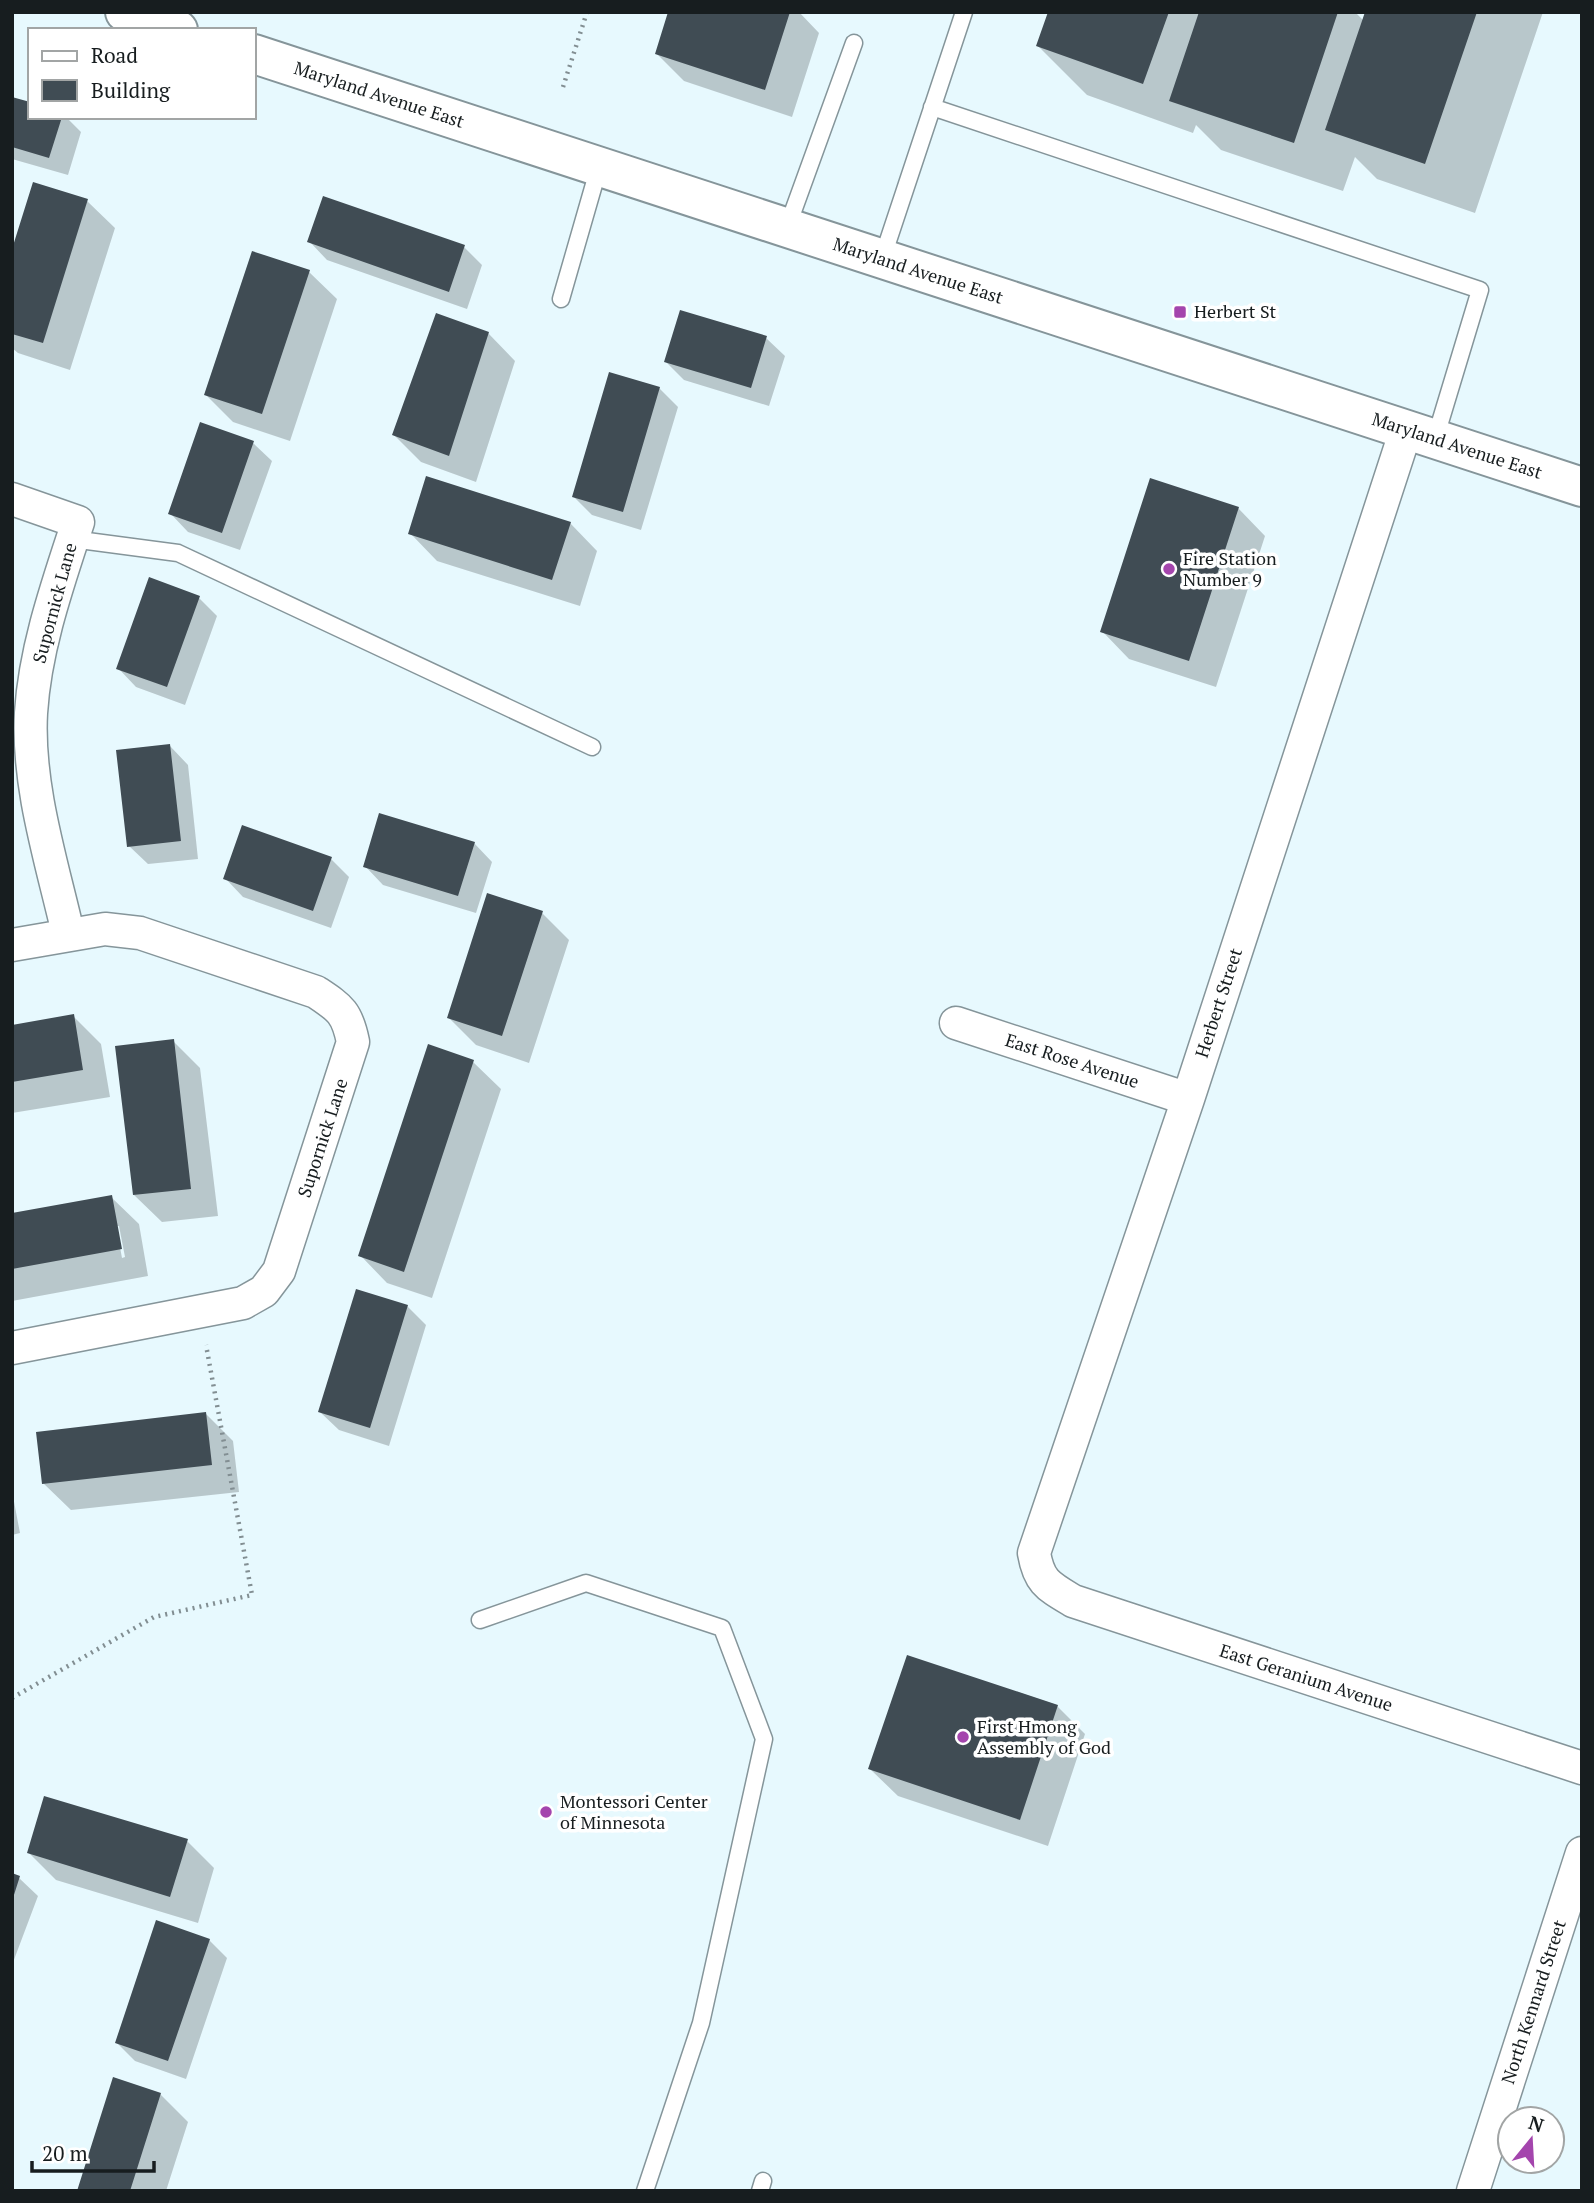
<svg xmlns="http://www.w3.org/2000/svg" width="1594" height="2203" viewBox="0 0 1594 2203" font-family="'PT Serif',serif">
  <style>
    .shadow { fill: #0003; fill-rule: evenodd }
    .building { fill: #404c54 }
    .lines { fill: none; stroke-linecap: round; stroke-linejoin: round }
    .service-casing { stroke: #85959a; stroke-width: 19 }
    .minor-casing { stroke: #85959a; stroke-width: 35 }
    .secondary-casing { stroke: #85959a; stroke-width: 42 }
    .path { stroke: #828e92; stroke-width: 4.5; stroke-dasharray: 2 5; stroke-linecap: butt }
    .service { stroke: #fff; stroke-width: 16 }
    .minor { stroke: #fff; stroke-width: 32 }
    .secondary { stroke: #fff; stroke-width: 38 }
    .poi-dot { fill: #a445ad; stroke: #fff; stroke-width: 2.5 }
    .labels { text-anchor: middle; stroke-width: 7; stroke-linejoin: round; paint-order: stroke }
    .street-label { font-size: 18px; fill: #171d1f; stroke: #fff }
    .poi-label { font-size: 18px; fill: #171d1f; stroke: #fff; text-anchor: start }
  </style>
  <rect width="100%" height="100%" fill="#e7f9fe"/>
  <path class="shadow" d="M670 12H799L819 33 792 117 684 81 657 54Z
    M1049 12H1355L1364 21 1367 12H1543L1475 213 1377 179 1355 157 1343 191 1221 150 1196 125 1193 133 1087 95 1038 46Z
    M12 98 30 117H66L81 132 68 175 12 159Z
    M87 201 115 228 70 370 18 353 12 348V255Z
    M309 241 464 247 482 265 467 309 327 260Z
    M309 272 337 299 290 441 233 422 206 395Z
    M488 333 515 361 476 482 421 462 394 435Z
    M766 338 785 356 769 406 684 380 666 362Z
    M659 388 678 407 641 530 592 515 574 497Z
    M253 443 272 461 240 550 188 532 170 513Z
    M1238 508 1265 536 1216 687 1129 659 1102 631Z
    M570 523 597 551 580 606 437 561 410 533Z
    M199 598 217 616 185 705 136 687 118 668Z
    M170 746 188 765 198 859 148 864 129 846Z
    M474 843 492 862 476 913 383 885 365 866Z
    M331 859 349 877 331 928 243 897 225 878Z
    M542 913 569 940 529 1063 476 1045 449 1018Z
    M73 1016 101 1044 110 1097 12 1113V1027Z
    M173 1041 200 1068 218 1216 162 1222 134 1195Z
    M473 1062 501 1089 432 1298 387 1283 360 1255Z
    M111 1197 139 1224 148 1276 12 1301V1215ZM116 1226H119L125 1257 122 1258Z
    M407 1306 426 1325 389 1446 339 1430 320 1412Z
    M206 1414 233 1441 239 1492 71 1510 43 1483Z
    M12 1491 20 1533 12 1535Z
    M1057 1706 1085 1734 1048 1846 898 1796 870 1769Z
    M187 1841 214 1868 198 1923 56 1880 29 1853Z
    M12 1875 19 1878 38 1896 12 1965Z
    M209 1940 227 1958 186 2079 135 2061 117 2043Z
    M160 2094 188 2122 166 2191H78Z"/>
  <path class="building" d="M668 12H790L765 90 655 54Z
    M1048 12H1169L1143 84 1036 46Z
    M1199 12H1338L1294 143 1169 101Z
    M1365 12H1477L1425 164 1325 130Z
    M12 97 30 102V117H62L49 158 12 147Z
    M33 182 88 199 43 343 12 334V249Z
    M323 196 465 245 449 292 307 242Z
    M252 251 310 270 262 414 204 395Z
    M680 310 767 336 751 388 664 362Z
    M436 313 489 332 449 456 392 435Z
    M609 372 660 387 623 512 572 497Z
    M200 422 254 441 222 533 168 514Z
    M426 476 571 522 552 580 408 534Z
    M1150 478 1239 507 1189 661 1100 632Z
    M149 577 200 596 167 687 116 669Z
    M170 744 181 841 127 847 116 750Z
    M379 813 475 842 458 896 363 867Z
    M242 825 332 857 313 911 223 879Z
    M487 893 543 911 502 1036 447 1018Z
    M74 1014 83 1070 12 1082V1025Z
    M174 1039 191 1189 133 1195 115 1046Z
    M428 1044 474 1060 404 1272 358 1256Z
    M112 1195 122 1249 12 1269V1213Z
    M356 1289 408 1305 370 1428 318 1412Z
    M206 1412 212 1465 42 1484 36 1432Z
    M907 1655 1058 1705 1020 1820 868 1769Z
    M44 1796 188 1839 170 1897 27 1853Z
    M12 1873 20 1876 13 1898H12Z
    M156 1920 210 1939 168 2061 115 2043Z
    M113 2077 161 2093 130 2191H77Z"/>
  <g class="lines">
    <defs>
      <path id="service" d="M932 107 1480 290 1435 439
        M787 228 854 43
        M882 259 964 12
        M561 299 599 167
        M72 539 178 553 592 747
        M480 1620 586 1583 722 1628 764 1739 701 2023 645 2191
        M760 2191 763 2181"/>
      <path id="minor" d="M1406 430 1188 1099 1034 1553C1039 1582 1048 1586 1073 1601L1582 1768
        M12 499 78 522C58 583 35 648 31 713 27 786 52 863 68 933
        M12 945 105 929 140 933 316 992C340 1008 347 1012 353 1042L279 1271 264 1291 243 1303 12 1348
        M956 1023 1188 1099
        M1473 2191 1582 1853"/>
      <path id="secondary" d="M125 12 178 30
        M254 54 1582 487"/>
    </defs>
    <use href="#service" class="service-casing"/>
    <use href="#minor" class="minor-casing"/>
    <use href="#secondary" class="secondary-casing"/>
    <path class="path" d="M563 87 587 12
      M12 1698 154 1617 252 1595 206 1345"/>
    <use href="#service" class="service"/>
    <use href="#minor" class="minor"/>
    <use href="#secondary" class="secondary"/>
  </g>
  <g class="poi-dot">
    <rect x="1173" y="305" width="14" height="14" rx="3.5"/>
    <circle cx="1169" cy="569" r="7"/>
    <circle cx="963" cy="1737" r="7"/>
    <circle cx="546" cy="1812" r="7"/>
  </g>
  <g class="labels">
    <g class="street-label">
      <text transform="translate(379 95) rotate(18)" y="6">Maryland Avenue East</text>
      <text transform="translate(918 271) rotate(18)" y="6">Maryland Avenue East</text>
      <text transform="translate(1457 446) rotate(18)" y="6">Maryland Avenue East</text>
      <text transform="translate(55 603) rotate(-75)" y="6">Supornick Lane</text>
      <text transform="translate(1219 1003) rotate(-72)" y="6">Herbert Street</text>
      <text transform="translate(1072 1061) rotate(18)" y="6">East Rose Avenue</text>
      <text transform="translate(323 1138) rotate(-72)" y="6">Supornick Lane</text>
      <text transform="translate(1306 1678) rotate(18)" y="6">East Geranium Avenue</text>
      <text transform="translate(1534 2002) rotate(-72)" y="6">North Kennard Street</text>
    </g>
    <g class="poi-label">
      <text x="1194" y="318">Herbert St</text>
      <text x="1183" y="565">Fire Station<tspan x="1183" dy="21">Number 9</tspan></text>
      <text x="977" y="1733">First Hmong<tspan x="977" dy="21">Assembly of God</tspan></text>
      <text x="560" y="1808">Montessori Center<tspan x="560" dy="21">of Minnesota</tspan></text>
    </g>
  </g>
  <rect width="1594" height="2203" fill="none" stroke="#171d1f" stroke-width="28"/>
  <rect x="28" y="28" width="228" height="91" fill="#ffffff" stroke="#a2a5a5" stroke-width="2"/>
  <rect x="42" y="51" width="35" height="10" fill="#ffffff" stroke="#a2a5a5" stroke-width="2"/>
  <text x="91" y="63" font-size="21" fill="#171d1f">Road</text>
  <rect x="42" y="80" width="35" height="21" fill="#404c54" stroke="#a2a5a5" stroke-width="2"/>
  <text x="91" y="98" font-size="21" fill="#171d1f">Building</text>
  <g transform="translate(1531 2140) rotate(18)"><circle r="33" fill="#ffffff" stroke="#a2a5a5" stroke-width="2"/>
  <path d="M0-5L12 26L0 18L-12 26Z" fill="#a445ad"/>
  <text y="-10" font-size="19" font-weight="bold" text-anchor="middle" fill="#171d1f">N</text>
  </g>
  <path d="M32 2161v10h122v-10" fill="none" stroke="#171d1f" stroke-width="3.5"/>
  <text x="42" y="2161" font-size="21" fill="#171d1f" stroke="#ffffff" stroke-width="5" paint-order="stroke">20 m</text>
</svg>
